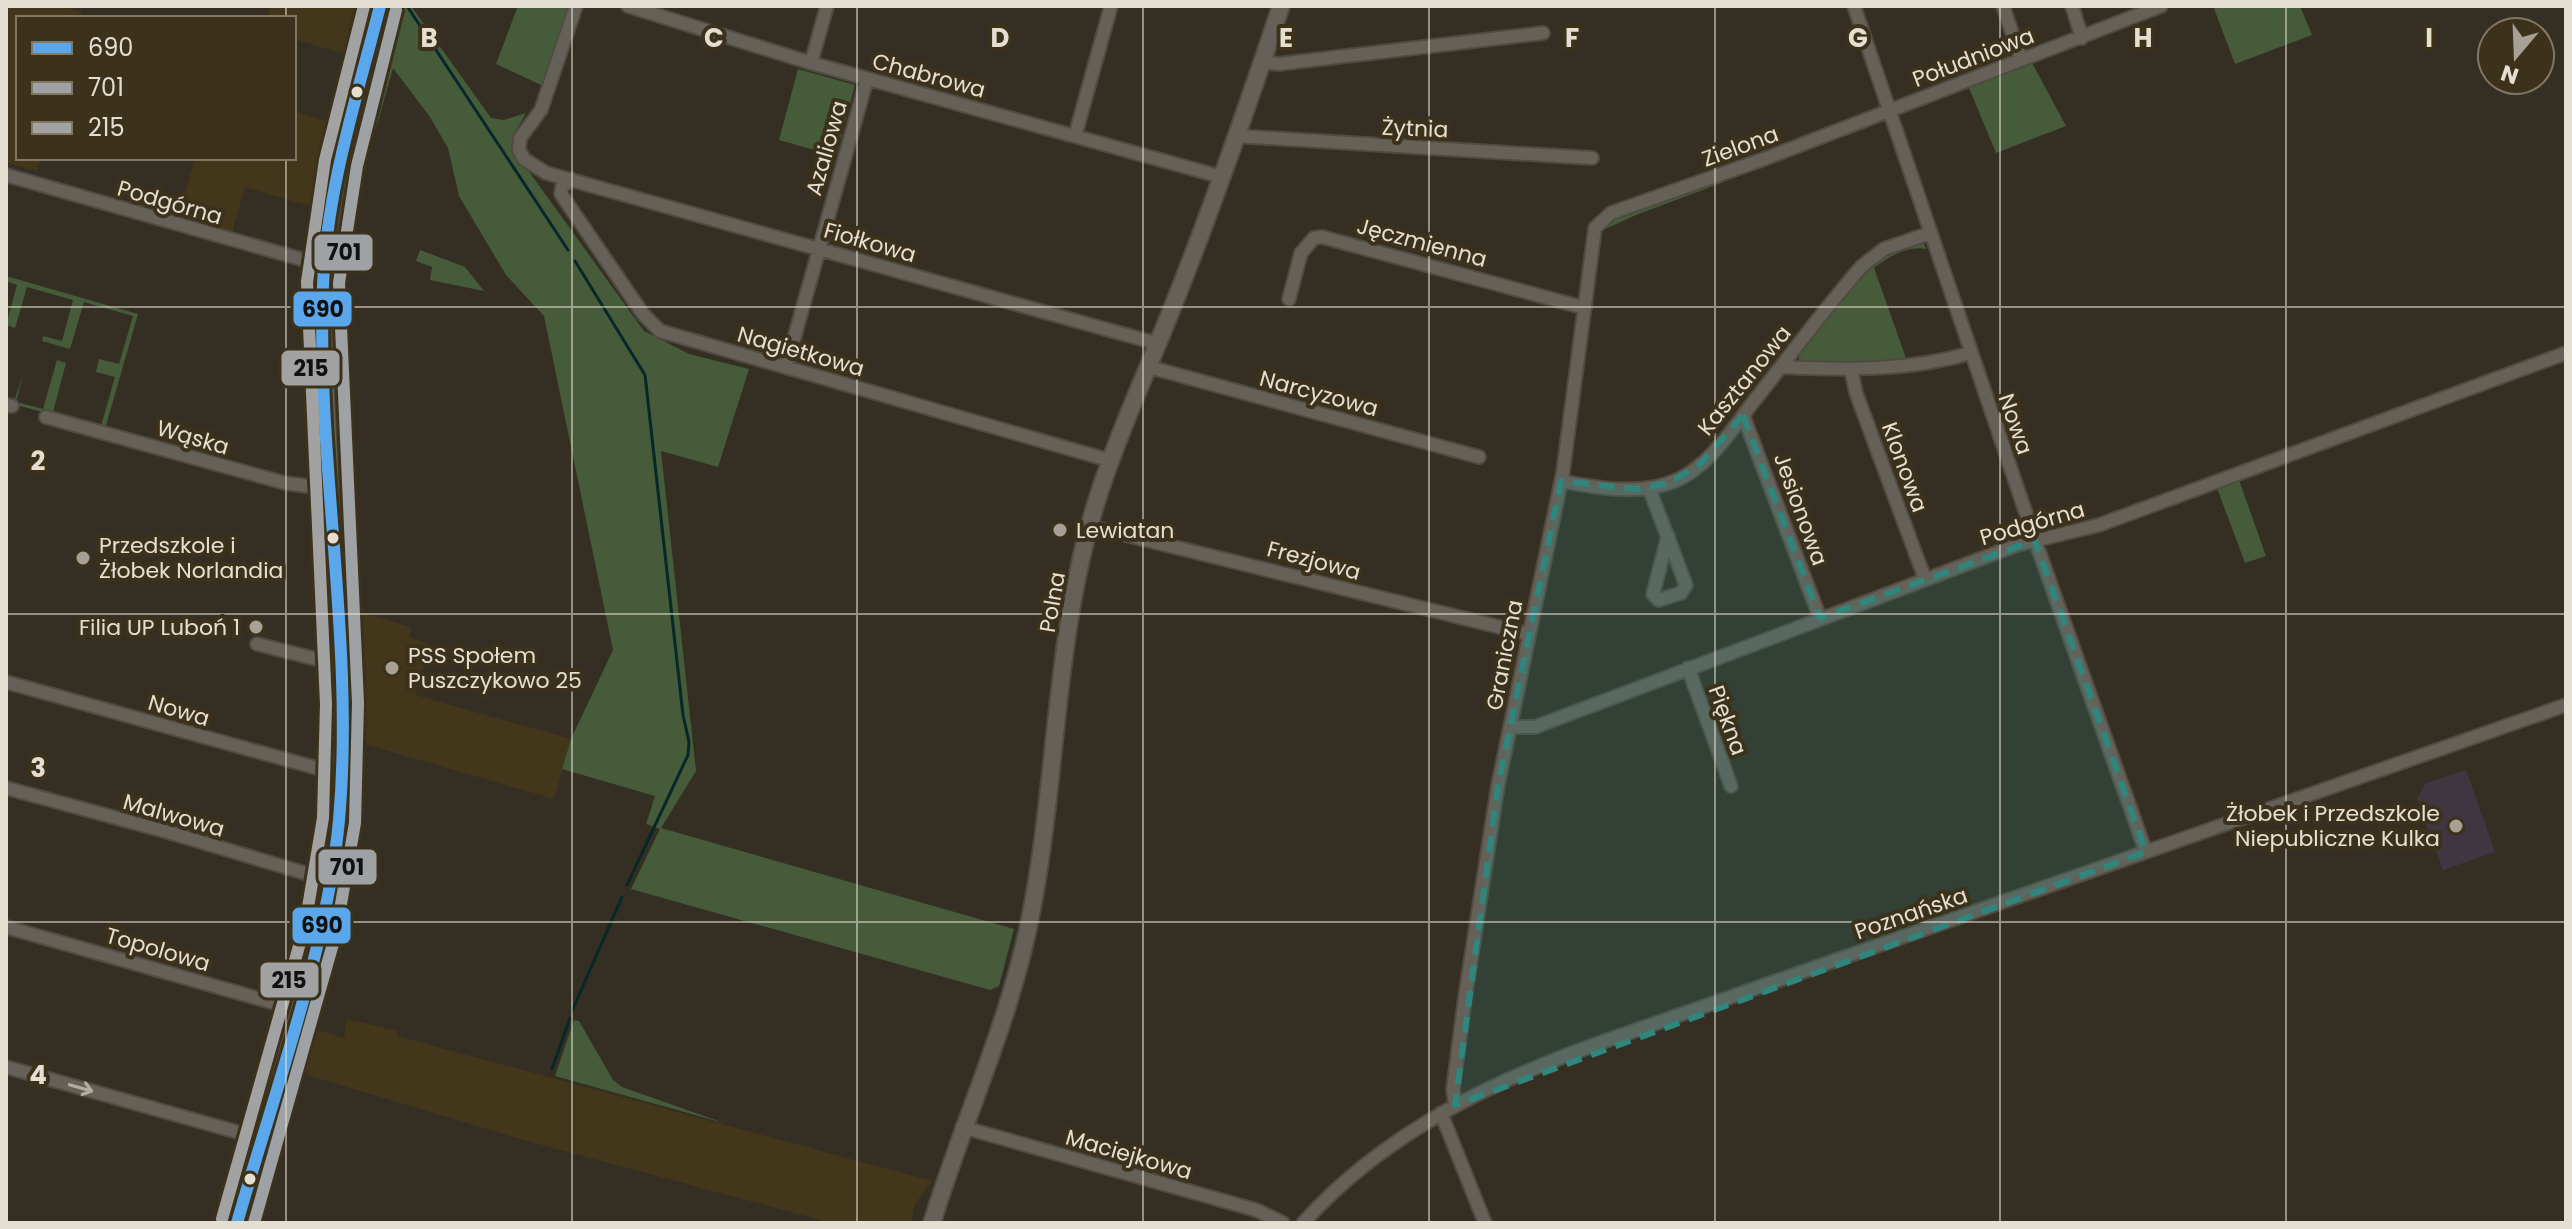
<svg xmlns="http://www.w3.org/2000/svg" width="2572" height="1229" viewBox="0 0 2572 1229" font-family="Poppins,sans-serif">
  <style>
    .built { fill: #42361b }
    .education { fill: #3f3642 }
    .green { fill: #455b39 }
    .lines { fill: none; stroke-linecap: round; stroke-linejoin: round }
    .stream { stroke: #062828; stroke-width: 3 }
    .street-casing { stroke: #504b41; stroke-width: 16 }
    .secondary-casing { stroke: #504b41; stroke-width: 20 }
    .street { stroke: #656159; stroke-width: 12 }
    .secondary { stroke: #656159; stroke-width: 16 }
    .bus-1-casing { stroke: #3c321c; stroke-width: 18 }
    .bus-2-casing { stroke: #3c321c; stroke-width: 18 }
    .bus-3-casing { stroke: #3c321c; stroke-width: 18 }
    .bus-1 { stroke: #5aa8eb; stroke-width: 12 }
    .bus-2 { stroke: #9ea2a5; stroke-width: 12 }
    .bus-3 { stroke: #a2a2a2; stroke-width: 12 }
    .oneway { stroke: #b2ada2 }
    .marked { fill: #2f867d; fill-opacity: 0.2; stroke: #2f867d; stroke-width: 6; stroke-dasharray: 16 10; stroke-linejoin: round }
    .grid { fill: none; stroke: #e5dfd2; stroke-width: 2; stroke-opacity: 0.55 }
    .bus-dot { fill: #e5dfd2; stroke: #3c321c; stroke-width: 3 }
    .poi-dot { fill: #a7a195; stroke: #3c321c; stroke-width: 3 }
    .labels { text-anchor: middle; stroke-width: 8; stroke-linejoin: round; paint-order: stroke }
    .street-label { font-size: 22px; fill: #e5dfd2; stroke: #3c321c }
    .poi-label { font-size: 22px; fill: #e5dfd2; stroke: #3c321c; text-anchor: start }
    .grid-label { font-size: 26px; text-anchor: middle; font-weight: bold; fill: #e5dfd2; stroke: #3c321c; stroke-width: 8; stroke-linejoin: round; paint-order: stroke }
    .line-badge { stroke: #3c321c; stroke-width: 3 }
    .pale-badge-label { font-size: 22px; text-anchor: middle; font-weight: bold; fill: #111 }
  </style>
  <rect width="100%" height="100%" fill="#352f23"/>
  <path class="built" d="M6 6H60L82 12 80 18H18V158H41L37 171 6 162Z
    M270 6H362L348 55 294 39V18H267Z
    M294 111 337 124 317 208 245 187 232 233 178 217 195 158H294Z
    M348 609 411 627 409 637 429 644 415 695 571 739 554 799 354 741Z
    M347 1019 398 1031 397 1036 932 1181 915 1204 911 1223H832L527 1141 294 1071 307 1027 344 1038Z"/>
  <path class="education" d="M2466 770 2495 852 2443 870 2417 799 2426 783Z"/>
  <path class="green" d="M391 6H411L491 118 504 120 526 113 515 132 512 148 644 331 689 354 749 369 718 467 661 451 696 771 661 828 1014 929 999 986 990 990 631 889 660 829 646 824 655 796 562 769 571 739 613 650 544 316 506 275 459 196 448 148 430 117 393 68 377 125 354 179 340 253 364 261 335 256 339 219 357 147 375 103 380 48Z
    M518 6H570L543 86 496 64Z
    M2213 6H2300L2312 35 2235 64Z
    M358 21 366 23 341 124H337Z
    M2031 61 2066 126 1996 153 1967 83Z
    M798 69 855 85 836 156 779 140Z
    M1862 127 1864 129 1636 215 1603 230 1598 239 1599 231 1613 219Z
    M1917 243 1924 244 1926 249C1908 245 1888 257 1874 268L1906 358 1925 359 1858 364 1799 360V353L1865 270 1885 255Z
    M420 250 465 267 484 291 430 280 432 267 416 261Z
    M6 276 138 314 105 429 13 404 23 375 16 402 43 409 57 360 66 363 53 412 101 426 115 377 96 372 99 359 119 364 133 316 84 302 70 349 42 341 43 336 62 341 73 300 27 287 15 328 6 325 17 285 6 281Z
    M2239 480 2266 556 2245 563 2217 488Z
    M574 1020 579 1021 613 1080 622 1087 724 1123 555 1076Z"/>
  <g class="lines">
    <path class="stream" d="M407 6 568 250
      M575 261 645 375 683 715 689 742 688 755 627 885
      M572 1011 622 897
      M552 1069 570 1018"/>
    <defs>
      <path id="street" d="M576 6 541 110 520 138 519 150 524 159 546 173 1159 344
        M628 6 811 63 1222 177
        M1854 6 2035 540 2146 852
        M2003 6 2021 59
        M2072 6 2082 38
        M1262 62 1278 64 1543 33
        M811 63 827 6
        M1075 136 1111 6
        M1237 136 1592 158
        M6 175 322 265
        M571 179 562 187 561 194 643 314 660 331 1112 461
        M1289 299 1301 253 1314 238 1322 237 1585 308
        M786 367 867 79
        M1149 367 1479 457
        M1782 367C1845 370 1909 371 1971 353
        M1851 369 1856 393 1925 579
        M6 405 12 406
        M1743 415 1820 618
        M46 417 285 483 330 489
        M1561 481C1597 488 1642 496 1677 480 1709 466 1733 428 1754 401 1790 356 1824 309 1862 266L1884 249 1930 233
        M1649 488 1686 585 1681 593 1659 600 1653 594 1668 536
        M1089 526 1528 634
        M257 644 340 665
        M1688 668 1731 786
        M6 682 342 775
        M1510 727H1535L2017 545 2099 525 2566 353
        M6 788 168 832 331 881
        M6 927 299 1010
        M6 1067 262 1139
        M1455 1105 1453 1089 1465 997 1498 785 1563 472 1595 228 1611 213 1764 159 2161 6
        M1441 1113 1485 1223
        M962 1127 1256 1210 1283 1223
        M1303 1223C1384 1133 1492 1081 1605 1041L2566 705"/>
      <path id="secondary" d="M237 1223 321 929 339 820 342 704 322 322C320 215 355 110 380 6
        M932 1223C963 1121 1009 1024 1030 919 1056 790 1054 655 1089 527 1110 450 1146 375 1175 301 1214 203 1248 105 1281 6"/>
    </defs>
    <use href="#street" class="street-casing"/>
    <use href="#secondary" class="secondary-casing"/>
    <use href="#street" class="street"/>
    <use href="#secondary" class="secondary"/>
    <defs>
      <path id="bus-1" d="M237 1223C273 1096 327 950 339 820 355 642 316 463 323 286 326 191 357 97 380 6"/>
      <path id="bus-2" d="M254 1223 336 933 355 823 358 703 339 283 357 166 396 10"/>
      <path id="bus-3" d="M222 1219 305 925 323 818 326 704 307 282 325 160 364 6"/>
    </defs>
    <use href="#bus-1" class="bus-1-casing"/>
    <use href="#bus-2" class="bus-2-casing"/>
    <use href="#bus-3" class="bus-3-casing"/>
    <use href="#bus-1" class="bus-1"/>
    <use href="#bus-2" class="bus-2"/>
    <use href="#bus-3" class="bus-3"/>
  </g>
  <defs><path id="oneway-shaft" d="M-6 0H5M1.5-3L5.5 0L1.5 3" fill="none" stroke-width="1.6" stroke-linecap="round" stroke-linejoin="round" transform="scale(2)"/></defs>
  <use class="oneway" href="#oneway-shaft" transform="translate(81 1088) rotate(16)"/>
  <path class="marked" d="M1743 415 1820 618 2035 540 2146 852 1455 1105 1498 785 1561 481 1636 489 1669 483 1701 463Z"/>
  <path class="grid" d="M286 6V18M572 6V1223M857 6V1223M1143 6V1223M1429 6V1223M1715 6V1223M2000 6V1223M2286 6V1223M286 158V1223M6 307H2566M6 614H2566M6 922H2566"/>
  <g class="bus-dot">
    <circle cx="357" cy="92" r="7"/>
    <circle cx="333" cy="538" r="7"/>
    <circle cx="250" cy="1179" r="7"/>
  </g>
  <g class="poi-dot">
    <circle cx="1060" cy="530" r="8"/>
    <circle cx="83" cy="558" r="8"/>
    <circle cx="256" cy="627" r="8"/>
    <circle cx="392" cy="668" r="8"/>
    <circle cx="2456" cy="826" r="8"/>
  </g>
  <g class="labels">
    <g class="street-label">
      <text transform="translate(1973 57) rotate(-21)" y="8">Południowa</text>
      <text transform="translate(929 75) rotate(15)" y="8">Chabrowa</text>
      <text transform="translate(1415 128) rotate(2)" y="8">Żytnia</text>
      <text transform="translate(1740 146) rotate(-20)" y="8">Zielona</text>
      <text transform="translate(826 148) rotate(-74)" y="8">Azaliowa</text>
      <text transform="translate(170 202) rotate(16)" y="8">Podgórna</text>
      <text transform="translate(870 242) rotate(16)" y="8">Fiołkowa</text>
      <text transform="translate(1422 242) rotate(15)" y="8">Jęczmienna</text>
      <text transform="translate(801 351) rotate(16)" y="8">Nagietkowa</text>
      <text transform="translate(1744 380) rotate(-51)" y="8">Kasztanowa</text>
      <text transform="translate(1319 393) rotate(15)" y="8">Narcyzowa</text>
      <text transform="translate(2016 424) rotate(71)" y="8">Nowa</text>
      <text transform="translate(193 437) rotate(16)" y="8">Wąska</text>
      <text transform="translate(1905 467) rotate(70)" y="8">Klonowa</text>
      <text transform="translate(1801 509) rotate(70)" y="8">Jesionowa</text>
      <text transform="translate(2032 523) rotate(-16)" y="8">Podgórna</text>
      <text transform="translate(1314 560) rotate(15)" y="8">Frezjowa</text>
      <text transform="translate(1052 602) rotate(-80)" y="8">Polna</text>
      <text transform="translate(1504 655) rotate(-79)" y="8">Graniczna</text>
      <text transform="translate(179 710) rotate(16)" y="8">Nowa</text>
      <text transform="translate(1728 720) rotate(70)" y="8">Piękna</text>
      <text transform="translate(174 815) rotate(16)" y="8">Malwowa</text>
      <text transform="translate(1911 913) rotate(-19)" y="8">Poznańska</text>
      <text transform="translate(158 949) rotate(16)" y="8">Topolowa</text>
      <text transform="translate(1129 1154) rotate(16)" y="8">Maciejkowa</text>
    </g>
    <g class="poi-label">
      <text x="1076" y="538">Lewiatan</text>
      <text x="99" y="553">Przedszkole i<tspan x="99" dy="25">Żłobek Norlandia</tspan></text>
      <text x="240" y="635" text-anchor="end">Filia UP Luboń 1</text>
      <text x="408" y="663">PSS Społem<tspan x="408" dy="25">Puszczykowo 25</tspan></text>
      <text x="2440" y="821" text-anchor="end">Żłobek i Przedszkole<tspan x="2440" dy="25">Niepubliczne Kulka</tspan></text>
    </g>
  </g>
  <g class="grid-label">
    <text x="429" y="47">B</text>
    <text x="714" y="47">C</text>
    <text x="1000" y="47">D</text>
    <text x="1286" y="47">E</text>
    <text x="1572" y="47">F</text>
    <text x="1858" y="47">G</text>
    <text x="2143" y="47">H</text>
    <text x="2429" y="47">I</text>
    <text x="38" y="470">2</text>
    <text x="38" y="777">3</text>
    <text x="38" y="1084">4</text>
  </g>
  <g class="line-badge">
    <rect x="313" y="233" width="61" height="39" rx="8" fill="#9ea2a5"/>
    <rect x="292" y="290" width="61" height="38" rx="8" fill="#5aa8eb"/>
    <rect x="280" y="349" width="61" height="38" rx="8" fill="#a2a2a2"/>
    <rect x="317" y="848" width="61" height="38" rx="8" fill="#9ea2a5"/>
    <rect x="291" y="906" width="61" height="39" rx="8" fill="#5aa8eb"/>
    <rect x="259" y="961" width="61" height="38" rx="8" fill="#a2a2a2"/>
  </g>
  <g class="pale-badge-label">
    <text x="344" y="260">701</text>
    <text x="323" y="317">690</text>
    <text x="311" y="376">215</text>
    <text x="347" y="875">701</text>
    <text x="322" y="933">690</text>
    <text x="289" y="988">215</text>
  </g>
  <rect width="2572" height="1229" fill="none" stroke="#e5dfd2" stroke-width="16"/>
  <rect x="16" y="16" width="280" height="144" fill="#3c321c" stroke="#807765" stroke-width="2"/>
  <rect x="32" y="42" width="40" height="12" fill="#5aa8eb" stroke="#807765" stroke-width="2"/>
  <text x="88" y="56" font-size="24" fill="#e5dfd2">690</text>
  <rect x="32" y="82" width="40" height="12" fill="#9ea2a5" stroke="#807765" stroke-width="2"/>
  <text x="88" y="96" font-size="24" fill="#e5dfd2">701</text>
  <rect x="32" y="122" width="40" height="12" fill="#a2a2a2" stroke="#807765" stroke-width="2"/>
  <text x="88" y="136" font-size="24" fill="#e5dfd2">215</text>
  <g transform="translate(2516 56) rotate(199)"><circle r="38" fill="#3c321c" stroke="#807765" stroke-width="2"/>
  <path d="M0-6L14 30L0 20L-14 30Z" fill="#a7a195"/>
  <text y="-12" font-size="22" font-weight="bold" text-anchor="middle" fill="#e5dfd2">N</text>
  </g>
</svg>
